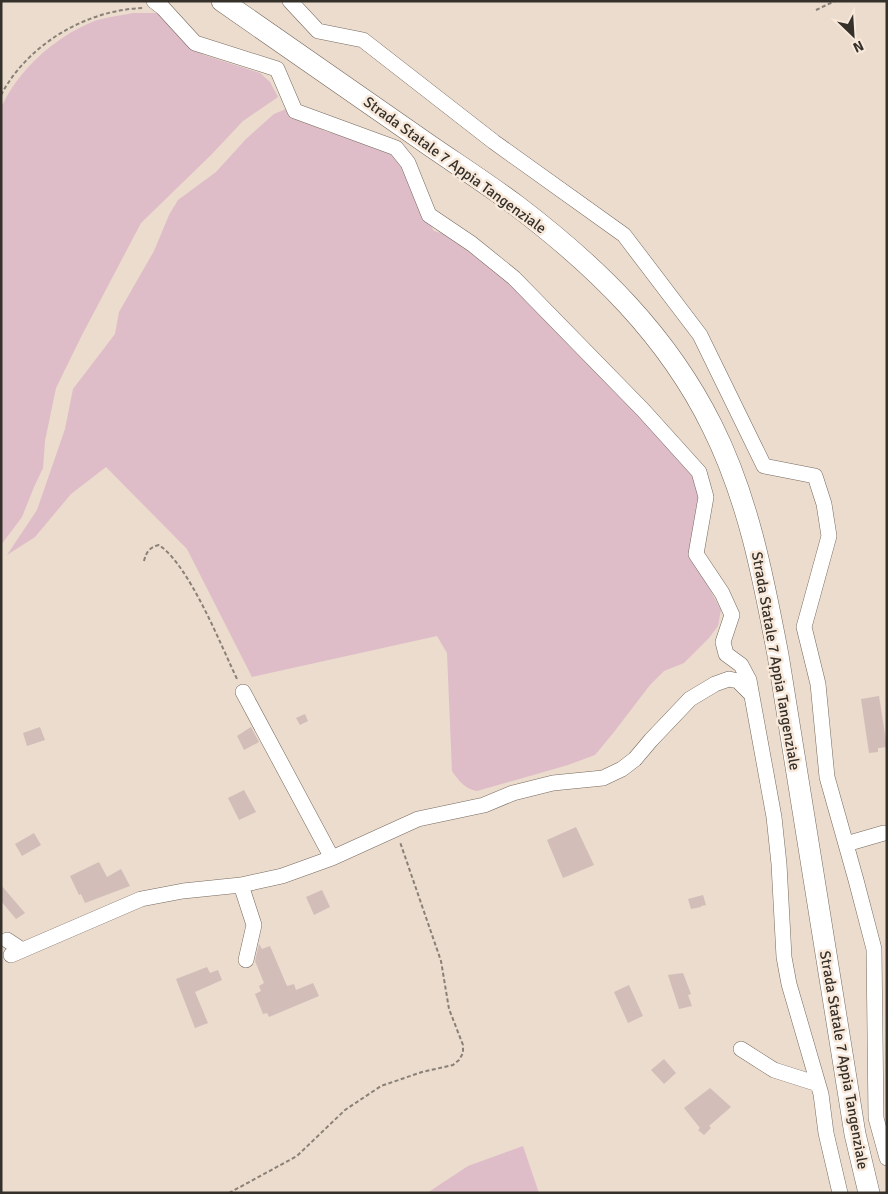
<svg xmlns="http://www.w3.org/2000/svg" width="888" height="1194" viewBox="0 0 888 1194" font-family="Signika,sans-serif">
  <style>
    .green { fill: #debdc8 }
    .building { fill: #d2bdb9 }
    .lines { fill: none; stroke-linecap: round; stroke-linejoin: round }
    .minor-casing { stroke: #76695d; stroke-width: 16 }
    .highway-casing { stroke: #76695d; stroke-width: 22 }
    .path { stroke: #8a8076; stroke-width: 2; stroke-dasharray: 4 2.5; stroke-linecap: butt }
    .minor { stroke: #fff; stroke-width: 15 }
    .highway { stroke: #fff; stroke-width: 21 }
    .labels { text-anchor: middle; stroke-width: 5; stroke-linejoin: round; paint-order: stroke }
    .street-label { font-size: 15px; fill: #35302a; stroke: #f8e9db }
  </style>
  <rect width="100%" height="100%" fill="#ebdcce"/>
  <path class="green" d="M133 13H158L204 55 260 73 270 82 278 97 243 121 211 155 141 223 81 337 56 388 45 441 43 468 34 487 22 517 1 545V108C18 70 54 38 92 22 104 17 120 16 133 13Z
    M286 109 309 123 327 132 352 137 400 157 428 221 434 231 449 235 495 265 676 453 696 480 701 493 694 546 708 586 721 610 718 626 709 638 684 663 664 671 650 685 614 732 595 755 568 765 477 791C465 789 459 781 452 771L447 653 437 636 252 677 187 549 106 467 71 494 35 537 7 555 37 510 65 429 73 389 115 334 119 312 154 251 169 215 178 200 216 172 246 139 274 114Z
    M523 1146 539 1193H427L468 1166Z"/>
  <path class="building" d="M879 696 887 747 878 748V752L869 753 861 699Z
    M305 714 308 721 300 725 296 718Z
    M40 727 45 740 27 746 23 733Z
    M251 727 259 742 244 750 237 736Z
    M244 790 256 812 239 820 228 798Z
    M576 827 594 865 563 878 547 840Z
    M34 833 41 845 22 856 15 844Z
    M99 862 107 877 121 869 130 886 85 903 81 894 79 895 70 876Z
    M1 885 25 913 16 919 1 901Z
    M322 890 330 907 314 915 306 897Z
    M703 895 706 905 701 906V907L691 909 688 899Z
    M259 944 262 949 270 946 287 986 294 984 296 990 313 983 319 996 269 1017 267 1013 263 1014 255 994 261 991 259 986 264 983 255 961Z
    M207 967 210 973 218 970 222 980 195 992 208 1023 195 1028 176 979Z
    M683 973 691 994 688 995 692 1006 679 1009 668 975Z
    M629 985 643 1016 628 1023 614 992Z
    M664 1059 676 1073 664 1084 651 1070Z
    M710 1088 731 1107 709 1126 711 1128 704 1135 698 1130 700 1128 684 1108Z"/>
  <g class="lines">
    <defs>
      <path id="minor" d="M154 1 163 8 195 43 277 69 295 111 396 148 408 163 429 215 472 244 514 278 643 410 699 472 706 497 696 554 722 593 732 615 723 642 726 654 741 665 749 680 774 817 779 864 784 957 789 984 821 1094 826 1133 840 1193
        M290 1 318 31 363 40 494 142 624 235 700 335 764 466 815 476 824 504 829 536 804 627 818 684 827 777 856 880 874 949 876 1118 887 1158
        M243 692 332 858
        M846 844 884 833
        M241 885 254 925 246 960
        M7 940 22 950
        M11 955 141 899 183 891 241 885 282 876 332 858 418 819 484 805 513 793 553 783 603 778 622 769 635 759 651 740 690 699 715 684 729 679 738 681 751 694
        M741 1049 774 1070 818 1084"/>
      <path id="highway" d="M222 1C291 49 360 97 429 145 458 165 489 185 517 206 597 267 667 335 712 426 748 498 763 576 778 655L855 1134 869 1193"/>
    </defs>
    <use href="#minor" class="minor-casing"/>
    <use href="#highway" class="highway-casing"/>
    <path class="path" d="M816 10 835 1
      M1 95C28 44 86 10 143 8
      M144 561C146 552 150 547 159 545 190 566 221 646 238 681
      M229 1193 297 1156 345 1110 381 1086 422 1072 453 1065 459 1060 463 1053V1045L449 1009 441 961 400 842"/>
    <use href="#minor" class="minor"/>
    <use href="#highway" class="highway"/>
  </g>
  <g class="labels">
    <g class="street-label">
      <text transform="translate(455 165) rotate(36)" y="5">Strada Statale 7 Appia Tangenziale</text>
      <text transform="translate(776 661) rotate(80)" y="5">Strada Statale 7 Appia Tangenziale</text>
      <text transform="translate(844 1060) rotate(80)" y="5">Strada Statale 7 Appia Tangenziale</text>
    </g>
  </g>
  <rect width="888" height="1194" fill="none" stroke="#35302a" stroke-width="5"/>
  <g transform="translate(853 35) rotate(155)" stroke="#f8e9db" stroke-width="4" paint-order="stroke">
  <path d="M0-4L9 19L0 12L-9 19Z" fill="#35302a"/>
  <text y="-8" font-size="14" font-weight="bold" text-anchor="middle" fill="#35302a">N</text>
  </g>
</svg>
